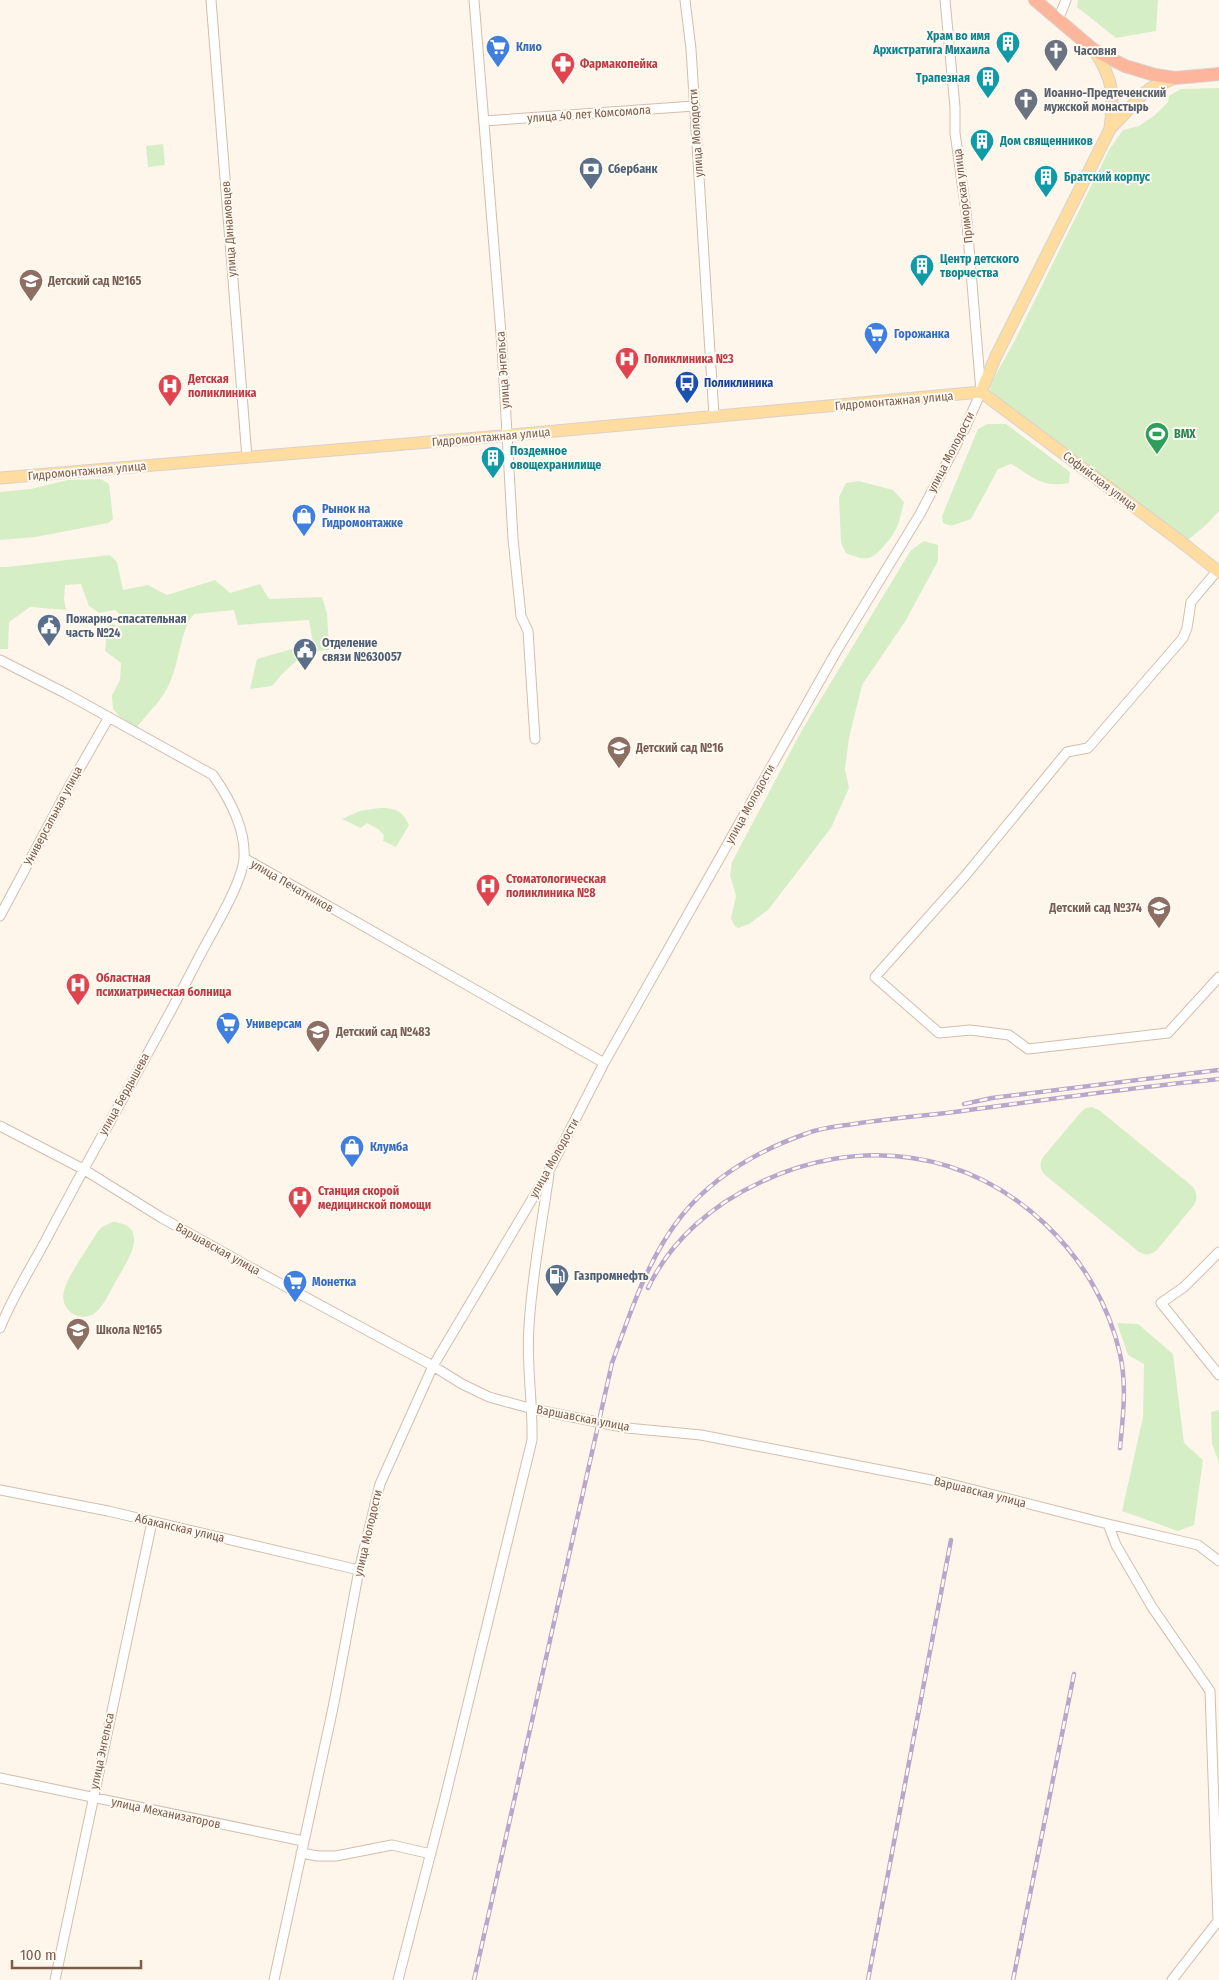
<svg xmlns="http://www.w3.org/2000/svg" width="1219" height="1980" viewBox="0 0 1219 1980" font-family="'Fira Sans Condensed',sans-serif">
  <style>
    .green { fill: #d6eec6 }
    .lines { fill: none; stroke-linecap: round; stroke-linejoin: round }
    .minor-casing { stroke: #d3bead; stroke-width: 11 }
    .major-casing { stroke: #dbd1cc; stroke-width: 13 }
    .highway-casing { stroke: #dbd1cc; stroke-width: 14 }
    .minor { stroke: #fff; stroke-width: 9 }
    .major { stroke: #ffdca0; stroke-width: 11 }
    .highway { stroke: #fdb59c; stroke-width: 12 }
    .rail-casing { stroke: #baa5cb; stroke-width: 4.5 }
    .rail { stroke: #fffaf2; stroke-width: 2.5; stroke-dasharray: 8; stroke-linecap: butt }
    .labels { text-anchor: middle; stroke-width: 4; stroke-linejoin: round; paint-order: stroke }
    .culture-label { font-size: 12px; font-weight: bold; fill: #0d838f; stroke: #fffaf2; text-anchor: start }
    .shop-label { font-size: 12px; font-weight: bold; fill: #366cbe; stroke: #fffaf2; text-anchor: start }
    .worship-label { font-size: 12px; font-weight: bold; fill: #5b616d; stroke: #fffaf2; text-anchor: start }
    .health-label { font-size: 12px; font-weight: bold; fill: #be3a42; stroke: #fffaf2; text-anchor: start }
    .street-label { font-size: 12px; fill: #7d5c4a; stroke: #fffaf2 }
    .service-label { font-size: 12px; font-weight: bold; fill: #4e5e75; stroke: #fffaf2; text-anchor: start }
    .education-label { font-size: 12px; font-weight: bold; fill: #785e54; stroke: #fffaf2; text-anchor: start }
    .transit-label { font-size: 12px; font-weight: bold; fill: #164399; stroke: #fffaf2; text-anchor: start }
    .leisure-label { font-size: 12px; font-weight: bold; fill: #27864d; stroke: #fffaf2; text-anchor: start }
  </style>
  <rect width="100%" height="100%" fill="#fef6ea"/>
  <path class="green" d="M1078 0H1158L1156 31 1116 38 1077 7Z
    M1219 88V511L1207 524 1188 540 1175 535 990 394V385L1014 342 1109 150 1123 130 1139 126 1155 115 1168 102 1169 96 1181 89Z
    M163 144 165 165 148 167 146 146Z
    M988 424H1006L1070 472 1069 483C1041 488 1034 477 1011 464L998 469 971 519 951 526 943 523 942 516 978 429Z
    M101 479 109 484 113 519 108 523 36 537 0 540V492L31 489 68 480Z
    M859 481 893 490 904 502C899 523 898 531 883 547 870 562 863 560 846 553L841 543 839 497 846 483Z
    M924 541 938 545V561L906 620 862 685 849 738 845 769 849 788 831 828 768 910 749 924 738 928 734 925 731 918 736 896 730 875 732 862 802 730 911 550Z
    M110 555 117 562 123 590 148 585 167 595 215 580 230 593 260 584 269 599 322 597 327 613 329 650C303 650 287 668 272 686L250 689 257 659 313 643 309 620 238 625 234 610 194 614C180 631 180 659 171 680 163 700 150 710 137 727L125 723 113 709 112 695 120 680 121 663 105 651 108 622 118 626 131 625 115 610 99 613 89 606 81 584 65 585 64 599 66 610 30 607 9 622 8 649H0V567H7Z
    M379 808C395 808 402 810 409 825L396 847 383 841 384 835 378 829 367 823 361 828 342 819 360 811Z
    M1092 1107 1099 1110 1192 1186C1197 1192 1198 1198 1194 1205L1157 1250C1151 1255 1145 1256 1139 1252L1045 1175C1040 1170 1039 1164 1043 1157L1081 1112 1086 1108Z
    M113 1222C153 1226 126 1263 116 1281 110 1291 104 1306 95 1313 79 1324 59 1309 64 1291 67 1277 89 1246 98 1231L102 1227Z
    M1117 1323 1138 1324 1173 1354 1184 1443 1203 1460 1194 1525 1178 1531 1122 1511 1143 1417 1144 1364 1128 1355Z
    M1219 1410V1462L1212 1444 1211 1412Z"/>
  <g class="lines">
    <defs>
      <path id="minor" d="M211 0 247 458
        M474 0 502 346 513 539 521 616 528 631 535 739
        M685 0 691 49 714 416
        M1058 20 1066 0
        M484 121 694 106
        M1217 571 1191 602 1187 628 1183 638 1088 748 1067 752 965 876 875 977 939 1033 970 1030 1009 1035 1028 1049 1168 1033 1219 977
        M0 660 67 694 213 775C229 798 246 829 244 858 242 885 210 935 197 961 150 1053 97 1142 49 1234 33 1265 13 1295 0 1328
        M244 858 604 1063
        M0 916 70 785 109 717
        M0 1126 83 1169 162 1218 246 1265 433 1366 462 1384 489 1397 533 1409 627 1428 701 1435 947 1483 1108 1524 1198 1545 1219 1561
        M1219 1252 1184 1287 1161 1303 1219 1375
        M0 1490 108 1511 359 1570
        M1108 1524 1116 1545 1152 1607 1210 1691 1218 1921 1172 1980
        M0 1778 303 1841
        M301 1853 318 1856H336L392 1845 431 1854
        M55 1980 152 1522
        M274 1980 334 1703 359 1570 380 1484 433 1366 550 1169 604 1063 836 652 920 514 965 428 981 392 966 211 955 133V107L945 0
        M398 1980 444 1802 532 1440C533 1402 526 1364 529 1326 532 1275 542 1224 549 1174"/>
      <path id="major" d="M1094 50C1114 81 1114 93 1110 129
        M981 392 996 356 1110 129 1142 95 1151 88 1175 78
        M981 392 1184 544 1219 572
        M0 478 512 435 981 392"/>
      <path id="highway" d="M1035 0 1094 50 1125 66 1155 75 1175 78 1219 74"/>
    </defs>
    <use href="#minor" class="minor-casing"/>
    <use href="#major" class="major-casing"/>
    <use href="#highway" class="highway-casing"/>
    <use href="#minor" class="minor"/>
    <use href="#major" class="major"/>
    <use href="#highway" class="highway"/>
    <defs>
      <path id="rail" d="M964 1104 992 1098 1219 1070
        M648 1288C671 1240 713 1204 761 1182 807 1160 861 1150 912 1158 1013 1172 1098 1256 1120 1354 1127 1385 1123 1416 1120 1448
        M474 1980 612 1363C631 1311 648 1257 683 1214 715 1175 762 1149 808 1133 824 1127 843 1126 860 1123 889 1119 917 1116 946 1113 1037 1101 1128 1088 1219 1079
        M868 1980 951 1540
        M1013 1980 1074 1674"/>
    </defs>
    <use href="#rail" class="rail-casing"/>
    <use href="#rail" class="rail"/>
  </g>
  <defs>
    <symbol id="building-pin" viewBox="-11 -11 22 30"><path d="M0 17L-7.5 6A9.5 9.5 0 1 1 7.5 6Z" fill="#0f9aa8" stroke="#fffaf2"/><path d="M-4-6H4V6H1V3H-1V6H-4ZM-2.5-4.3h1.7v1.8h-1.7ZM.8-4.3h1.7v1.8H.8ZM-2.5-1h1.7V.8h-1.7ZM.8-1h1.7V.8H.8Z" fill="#fff"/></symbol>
    <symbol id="supermarket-pin" viewBox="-11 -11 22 30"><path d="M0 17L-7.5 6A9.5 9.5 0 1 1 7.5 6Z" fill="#3f7fe0" stroke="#fffaf2"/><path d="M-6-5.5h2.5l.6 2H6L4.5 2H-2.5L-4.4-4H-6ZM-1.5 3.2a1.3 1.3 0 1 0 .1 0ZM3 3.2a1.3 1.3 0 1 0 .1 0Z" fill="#fff"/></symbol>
    <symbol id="church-pin" viewBox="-11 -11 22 30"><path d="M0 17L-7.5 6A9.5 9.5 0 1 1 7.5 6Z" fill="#6b7280" stroke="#fffaf2"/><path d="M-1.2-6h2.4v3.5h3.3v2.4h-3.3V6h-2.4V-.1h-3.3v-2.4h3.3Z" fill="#fff"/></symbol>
    <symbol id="pharmacy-pin" viewBox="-11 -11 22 30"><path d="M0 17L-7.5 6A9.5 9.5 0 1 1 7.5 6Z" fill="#e0444e" stroke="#fffaf2"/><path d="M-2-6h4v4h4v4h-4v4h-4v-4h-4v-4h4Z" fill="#fff"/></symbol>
    <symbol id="bank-pin" viewBox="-11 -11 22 30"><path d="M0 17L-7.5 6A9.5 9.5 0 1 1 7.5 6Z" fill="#5c6f8a" stroke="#fffaf2"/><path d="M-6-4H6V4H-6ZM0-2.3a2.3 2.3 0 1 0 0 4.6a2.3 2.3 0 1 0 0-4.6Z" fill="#fff"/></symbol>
    <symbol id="school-pin" viewBox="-11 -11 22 30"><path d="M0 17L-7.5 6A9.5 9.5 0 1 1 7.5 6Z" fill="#8d6e63" stroke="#fffaf2"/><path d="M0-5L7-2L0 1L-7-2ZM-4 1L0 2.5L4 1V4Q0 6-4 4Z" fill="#fff"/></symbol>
    <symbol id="hospital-pin" viewBox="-11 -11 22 30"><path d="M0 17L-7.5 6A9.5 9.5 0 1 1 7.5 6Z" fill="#e0444e" stroke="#fffaf2"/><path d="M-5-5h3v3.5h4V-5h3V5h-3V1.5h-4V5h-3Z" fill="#fff"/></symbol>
    <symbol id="bus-pin" viewBox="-11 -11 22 30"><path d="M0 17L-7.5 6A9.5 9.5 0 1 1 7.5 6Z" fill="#1a4fb4" stroke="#fffaf2"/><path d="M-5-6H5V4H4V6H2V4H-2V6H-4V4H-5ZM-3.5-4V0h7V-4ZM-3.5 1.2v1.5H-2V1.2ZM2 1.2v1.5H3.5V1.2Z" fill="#fff"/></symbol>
    <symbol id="stadium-pin" viewBox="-11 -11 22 30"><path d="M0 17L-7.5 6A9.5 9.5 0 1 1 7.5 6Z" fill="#2e9e5b" stroke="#fffaf2"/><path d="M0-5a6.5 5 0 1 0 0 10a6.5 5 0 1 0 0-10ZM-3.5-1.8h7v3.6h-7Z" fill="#fff"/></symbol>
    <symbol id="shop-pin" viewBox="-11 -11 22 30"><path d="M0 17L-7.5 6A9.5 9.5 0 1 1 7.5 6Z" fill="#3f7fe0" stroke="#fffaf2"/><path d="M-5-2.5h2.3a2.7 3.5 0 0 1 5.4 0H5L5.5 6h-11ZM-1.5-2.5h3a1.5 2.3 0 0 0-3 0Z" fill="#fff"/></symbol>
    <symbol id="civic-pin" viewBox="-11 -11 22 30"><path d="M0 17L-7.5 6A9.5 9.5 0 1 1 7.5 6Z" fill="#5c6f8a" stroke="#fffaf2"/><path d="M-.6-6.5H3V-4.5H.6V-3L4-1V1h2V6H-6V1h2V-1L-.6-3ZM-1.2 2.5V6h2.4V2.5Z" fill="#fff"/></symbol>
    <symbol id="fuel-pin" viewBox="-11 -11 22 30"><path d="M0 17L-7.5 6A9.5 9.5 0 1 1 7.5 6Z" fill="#5c6f8a" stroke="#fffaf2"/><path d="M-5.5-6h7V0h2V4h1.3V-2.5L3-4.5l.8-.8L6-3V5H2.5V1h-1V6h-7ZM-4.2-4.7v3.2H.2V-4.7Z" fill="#fff"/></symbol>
  </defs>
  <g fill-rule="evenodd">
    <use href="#building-pin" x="994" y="29" width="28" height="38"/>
    <use href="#supermarket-pin" x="484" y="33" width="28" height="38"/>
    <use href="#church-pin" x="1042" y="37" width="28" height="38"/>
    <use href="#pharmacy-pin" x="549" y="50" width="28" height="38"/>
    <use href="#building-pin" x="974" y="64" width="28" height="38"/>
    <use href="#church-pin" x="1012" y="86" width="28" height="38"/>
    <use href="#building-pin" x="968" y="127" width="28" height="38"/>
    <use href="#bank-pin" x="577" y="155" width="28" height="38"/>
    <use href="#building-pin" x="1032" y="163" width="28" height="38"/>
    <use href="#building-pin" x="908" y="252" width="28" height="38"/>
    <use href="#school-pin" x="17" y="267" width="28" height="38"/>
    <use href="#supermarket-pin" x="862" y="320" width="28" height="38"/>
    <use href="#hospital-pin" x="613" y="345" width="28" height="38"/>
    <use href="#bus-pin" x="673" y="369" width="28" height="38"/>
    <use href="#hospital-pin" x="156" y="372" width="28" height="38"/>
    <use href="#stadium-pin" x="1143" y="420" width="28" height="38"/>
    <use href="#building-pin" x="479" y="444" width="28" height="38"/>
    <use href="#shop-pin" x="290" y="502" width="28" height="38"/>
    <use href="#civic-pin" x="35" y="612" width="28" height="38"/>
    <use href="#civic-pin" x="291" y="636" width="28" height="38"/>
    <use href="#school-pin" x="605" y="734" width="28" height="38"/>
    <use href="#hospital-pin" x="474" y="872" width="28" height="38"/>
    <use href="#school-pin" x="1145" y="894" width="28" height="38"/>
    <use href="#hospital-pin" x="64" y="971" width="28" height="38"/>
    <use href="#supermarket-pin" x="214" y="1010" width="28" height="38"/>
    <use href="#school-pin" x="304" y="1018" width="28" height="38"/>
    <use href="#shop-pin" x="338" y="1133" width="28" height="38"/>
    <use href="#hospital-pin" x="286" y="1184" width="28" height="38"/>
    <use href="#fuel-pin" x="543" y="1262" width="28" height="38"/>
    <use href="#supermarket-pin" x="281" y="1268" width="28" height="38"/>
    <use href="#school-pin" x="64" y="1316" width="28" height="38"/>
  </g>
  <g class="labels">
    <g class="culture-label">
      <text x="990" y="40" text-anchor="end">Храм во имя<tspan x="990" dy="14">Архистратига Михаила</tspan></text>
      <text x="970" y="82" text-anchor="end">Трапезная</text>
      <text x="1000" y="145">Дом священников</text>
      <text x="1064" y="181">Братский корпус</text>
      <text x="940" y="263">Центр детского<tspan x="940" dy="14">творчества</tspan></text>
      <text x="510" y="455">Поздемное<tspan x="510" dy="14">овощехранилище</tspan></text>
    </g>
    <g class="shop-label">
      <text x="516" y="51">Клио</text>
      <text x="894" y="338">Горожанка</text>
      <text x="322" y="513">Рынок на<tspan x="322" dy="14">Гидромонтажке</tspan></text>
      <text x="246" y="1028">Универсам</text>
      <text x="370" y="1151">Клумба</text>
      <text x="312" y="1286">Монетка</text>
    </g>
    <g class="worship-label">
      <text x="1074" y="55">Часовня</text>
      <text x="1044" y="97">Иоанно-Предтеченский<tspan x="1044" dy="14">мужской монастырь</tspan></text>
    </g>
    <g class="health-label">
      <text x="580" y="68">Фармакопейка</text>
      <text x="644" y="363">Поликлиника №3</text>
      <text x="188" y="383">Детская<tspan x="188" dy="14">поликлиника</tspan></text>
      <text x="506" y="883">Стоматологическая<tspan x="506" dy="14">поликлиника №8</tspan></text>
      <text x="96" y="982">Областная<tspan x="96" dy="14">психиатрическая болница</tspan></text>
      <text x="318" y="1195">Станция скорой<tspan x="318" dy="14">медицинской помощи</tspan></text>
    </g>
    <g class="street-label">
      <text transform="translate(589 114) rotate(-4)" y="4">улица 40 лет Комсомола</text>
      <text transform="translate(696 133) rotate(-94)" y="4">улица Молодости</text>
      <text transform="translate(963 196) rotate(-97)" y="4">Приморская улица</text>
      <text transform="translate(229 229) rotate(-94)" y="4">улица Динамовцев</text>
      <text transform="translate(503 370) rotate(-94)" y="4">улица Энгельса</text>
      <text transform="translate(894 401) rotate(-5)" y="4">Гидромонтажная улица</text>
      <text transform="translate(491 437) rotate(-5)" y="4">Гидромонтажная улица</text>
      <text transform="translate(951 452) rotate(-63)" y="4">улица Молодости</text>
      <text transform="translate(87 471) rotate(-5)" y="4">Гидромонтажная улица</text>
      <text transform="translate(1100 481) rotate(37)" y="4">Софийская улица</text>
      <text transform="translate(750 804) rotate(-61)" y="4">улица Молодости</text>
      <text transform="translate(53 816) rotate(-62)" y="4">Универсальная улица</text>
      <text transform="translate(292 886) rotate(30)" y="4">улица Печатников</text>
      <text transform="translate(124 1094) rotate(-61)" y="4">улица Бердышева</text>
      <text transform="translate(554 1158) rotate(-61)" y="4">улица Молодости</text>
      <text transform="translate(218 1249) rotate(29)" y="4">Варшавская улица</text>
      <text transform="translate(583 1418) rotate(11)" y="4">Варшавская улица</text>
      <text transform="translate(980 1492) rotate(14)" y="4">Варшавская улица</text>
      <text transform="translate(180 1528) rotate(13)" y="4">Абаканская улица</text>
      <text transform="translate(368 1533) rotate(-77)" y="4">улица Молодости</text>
      <text transform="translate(102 1751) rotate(-78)" y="4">улица Энгельса</text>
      <text transform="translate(166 1813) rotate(12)" y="4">улица Механизаторов</text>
    </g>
    <g class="service-label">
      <text x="608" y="173">Сбербанк</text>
      <text x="66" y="623">Пожарно-спасательная<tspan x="66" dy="14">часть №24</tspan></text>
      <text x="322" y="647">Отделение<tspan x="322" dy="14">связи №630057</tspan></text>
      <text x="574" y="1280">Газпромнефть</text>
    </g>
    <g class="education-label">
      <text x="48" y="285">Детский сад №165</text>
      <text x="636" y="752">Детский сад №16</text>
      <text x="1142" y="912" text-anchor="end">Детский сад №374</text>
      <text x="336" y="1036">Детский сад №483</text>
      <text x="96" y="1334">Школа №165</text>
    </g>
    <g class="transit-label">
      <text x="704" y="387">Поликлиника</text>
    </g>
    <g class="leisure-label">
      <text x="1174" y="438">BMX</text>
    </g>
  </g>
  <path d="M12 1960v8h129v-8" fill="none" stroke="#7d5c4a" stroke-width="2.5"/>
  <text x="20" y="1960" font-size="15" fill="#7d5c4a" stroke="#fffaf2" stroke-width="4" paint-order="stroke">100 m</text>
</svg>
